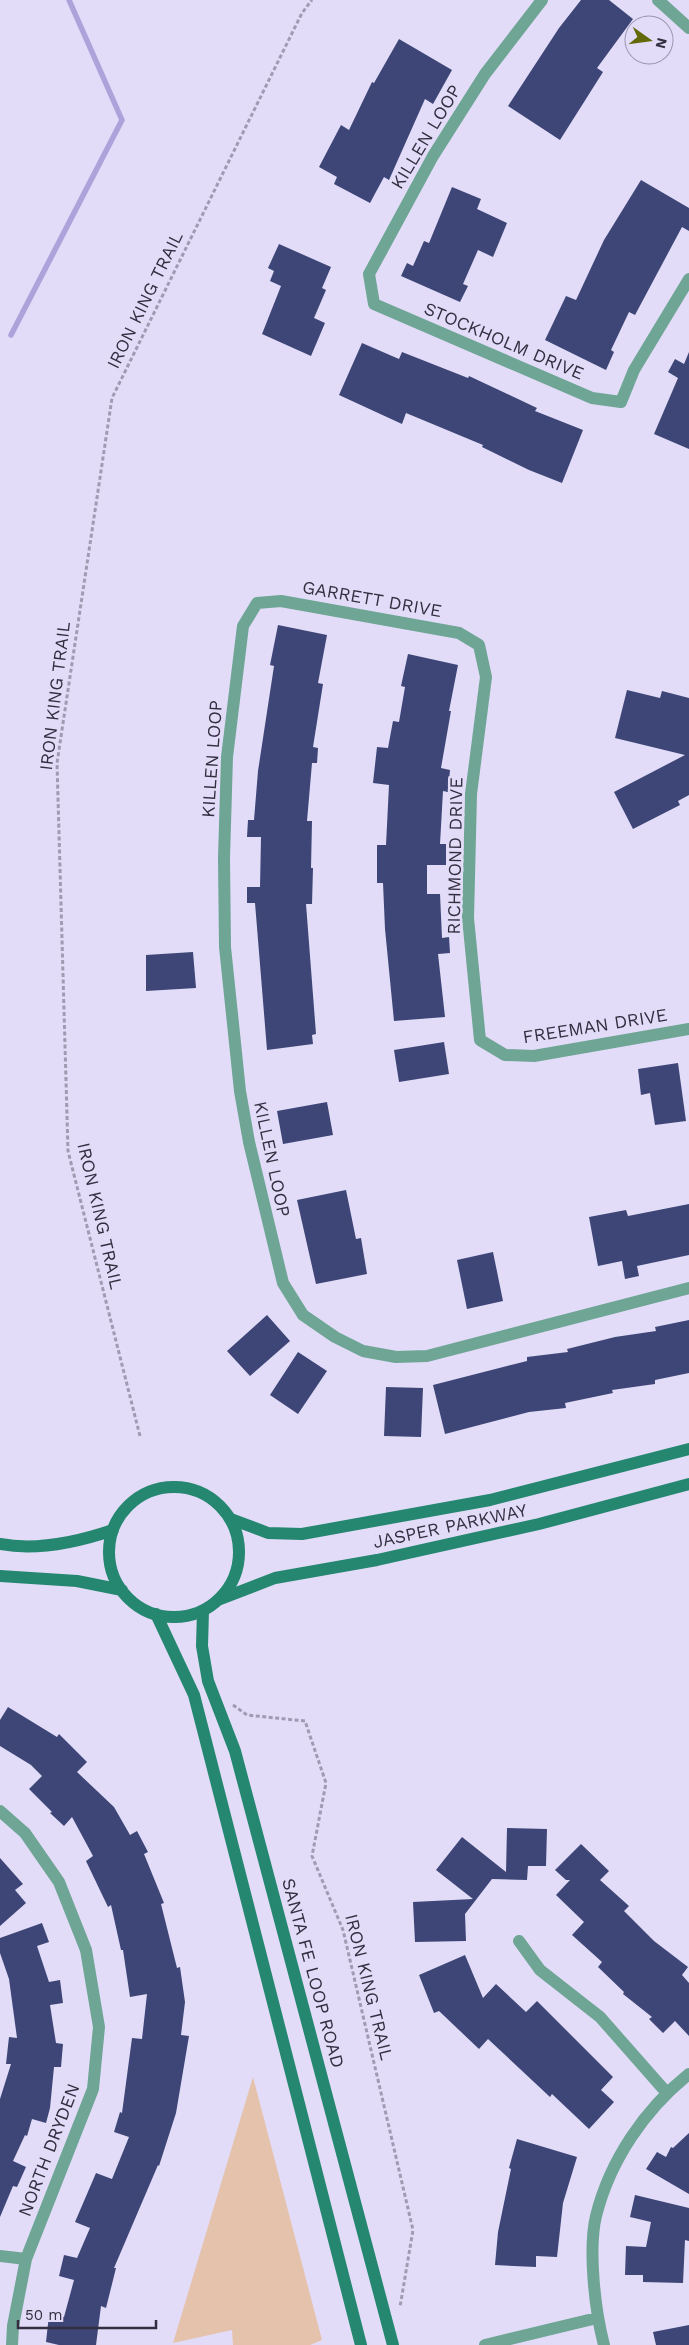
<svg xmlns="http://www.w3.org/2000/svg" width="689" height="2345" viewBox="0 0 689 2345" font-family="'Work Sans',sans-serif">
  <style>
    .green { fill: #e5c2ac }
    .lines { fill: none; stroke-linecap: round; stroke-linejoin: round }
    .stream { stroke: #aea2da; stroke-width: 5.5 }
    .building { fill: #3d4676 }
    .path { stroke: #a09bb3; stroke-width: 3; stroke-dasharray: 4 2.5; stroke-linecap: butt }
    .minor { stroke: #6ea595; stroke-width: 12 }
    .secondary { stroke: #258770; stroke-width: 12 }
    .labels { text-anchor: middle; stroke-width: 5; stroke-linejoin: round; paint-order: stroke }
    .street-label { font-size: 18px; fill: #332f41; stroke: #e2dcf8 }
  </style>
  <rect width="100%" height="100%" fill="#e2dcf8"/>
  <path class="green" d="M253 2077 322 2340 310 2345H233L232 2330 173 2343Z"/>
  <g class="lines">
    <path class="stream" d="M11 335 122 120 69 0"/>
  </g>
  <path class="building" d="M581 0H609L633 19 597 68 603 72 560 140 508 106 559 28Z
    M399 39 452 70 433 104 425 99 389 180 384 177 370 203 334 184 337 177 319 167 341 125 349 130 372 82 374 83Z
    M641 180 689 208V231L682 227 635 315 629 312 611 350 614 352 606 370 545 340 566 296 576 300 604 240Z
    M452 187 481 199 477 209 507 223 493 257 478 250 463 284 468 286 460 302 401 276 407 263 413 266 424 241 429 243Z
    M279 244 331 267 322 288 326 290 314 318 325 323 311 356 262 334 281 286 270 281 274 271 268 268Z
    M362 343 399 359 402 352 468 378 469 376 537 408 535 411 583 430 562 483 529 470 482 447 483 445 406 413 402 424 339 395Z
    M689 352V449L654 434 678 378 668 372 675 359 684 364Z
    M278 625 327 635 318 683 323 684 313 747 318 748 317 763H312L307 821H312L311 868H313L312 904H306L316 1034 312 1035 313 1044 267 1050 255 903H247V887H260L261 837H247L248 820H254L258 771 274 666 270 665Z
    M408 654 458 665 449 711H451L441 768 450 770 448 792 443 791 440 844H446V865H427V894H440L442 938 449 937 450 953 438 954 445 1017 394 1021 385 929 383 883H377V845H386L389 785 373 783 377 747 388 748 393 721 399 722 405 687 401 686Z
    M627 690 660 698 662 691 689 698V795L678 801 680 805 633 829 614 792 685 755 615 738Z
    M193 952 196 988 146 991V955Z
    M444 1042 449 1074 399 1082 394 1050Z
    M678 1063 686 1121 655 1125 650 1093 641 1095 638 1069Z
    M327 1102 333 1135 283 1144 277 1111Z
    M346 1190 356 1239 361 1238 367 1274 316 1284 297 1200Z
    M689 1204V1255L637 1266 639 1276 625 1279 622 1261 598 1266 589 1217 626 1210 628 1216Z
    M493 1252 503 1301 467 1309 457 1260Z
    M267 1315 290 1341 250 1376 227 1351Z
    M689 1320V1373L655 1380V1384L612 1390 613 1393 565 1403 566 1408 529 1412 445 1434 433 1385 527 1361V1357L568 1352 567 1349 615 1337 656 1331 655 1327Z
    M298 1352 327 1371 298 1414 270 1395Z
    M386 1387 423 1388 421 1437 384 1436Z
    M8 1707 57 1737 59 1734 87 1762 77 1772 114 1807 130 1835 137 1831 148 1852 144 1854 164 1903 161 1904 177 1968 180 1967 185 2002 181 2035 189 2036 176 2113 159 2166 158 2165 114 2268H116L106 2308 101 2306 96 2345H59L46 2342 49 2315 64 2317 74 2280 59 2276 64 2255 77 2258 90 2228 75 2222 96 2173 112 2179 129 2137 114 2132 120 2112 122 2113 132 2038 142 2039 147 1994 130 1997 123 1950H121L111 1905 108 1907 86 1861 93 1856 72 1817 64 1826 50 1813 52 1812 29 1789 42 1776 31 1765 0 1746V1720Z
    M507 1828 547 1829 546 1866H528L527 1880 492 1879 465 1914 466 1941 415 1942 413 1902 473 1899 436 1870 462 1837 506 1872Z
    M581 1844 609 1871 600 1880 629 1906 624 1911 654 1941 688 1967 682 1975 689 1983V2036L675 2021 663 2033 649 2019 652 2017 623 1994 624 1992 598 1967 602 1962 572 1935 584 1922 556 1895 570 1880H566L555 1870Z
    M0 1858 23 1884 15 1890 26 1903 0 1926Z
    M42 1923 49 1942 37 1946 49 1982 60 1980 63 2003 50 2005 56 2043 63 2044 61 2067H54L50 2108 46 2123 32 2119 27 2136 25 2135 13 2161 26 2167 17 2187 13 2186 0 2217V2099L11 2064H6L9 2037 17 2038 9 1979 0 1953V1938Z
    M465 1955 483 1998 496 1984 526 2012 537 2001 613 2077 601 2090 614 2102 589 2129 552 2094 550 2097 488 2039 479 2049 439 2011 434 2013 419 1975Z
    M689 2133V2194L646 2169 657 2152 666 2157 671 2147 673 2148Z
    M517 2139 577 2157 563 2203 557 2257 536 2256V2267L495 2265 498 2232 511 2169 509 2168Z
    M635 2195 689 2208V2241L685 2240 683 2283 643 2282V2275H625L626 2246 646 2247 651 2222 630 2217Z
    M689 2325V2345H656L653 2332Z"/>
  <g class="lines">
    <path class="path" d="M140 1436 68 1151 57 763 112 398 302 13 312 0
      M233 1705 247 1715 305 1721 326 1783 312 1856 343 1930 413 2230 400 2307"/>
    <path class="minor" d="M542 0 485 74 433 156 369 274 374 304 592 398 621 402 634 370 689 279
      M658 0 689 28
      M689 1029 534 1056 505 1055 480 1040 468 918 471 794 486 677 479 645 459 633 281 601 257 603 243 626 227 757 224 858 225 947 240 1091 249 1142 283 1283 303 1315 335 1337 363 1351 396 1357 427 1356 689 1288
      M0 1811 25 1833 59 1882 86 1950 99 2027 93 2089 26 2259 13 2326 12 2345
      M519 1941 540 1970 600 2017 666 2092
      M0 2256 26 2259
      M485 2345 597 2318
      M604 2345C595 2311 588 2250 596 2216 610 2160 645 2109 689 2074"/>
    <path class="secondary" d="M109 1552a65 65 0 1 1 130 0a65 65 0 1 1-130 0Z
      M231 1519 268 1533 302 1534 490 1500 689 1449
      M0 1544C37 1551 78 1542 113 1530
      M0 1576 77 1581 122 1590
      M218 1600 275 1578 377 1560 539 1524 689 1484
      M203 1611 202 1646 208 1681 235 1751 393 2345
      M156 1614 194 1695 361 2345"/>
  </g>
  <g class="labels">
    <g class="street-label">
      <text transform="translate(426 137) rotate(-59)" y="6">KILLEN LOOP</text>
      <text transform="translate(145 300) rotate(-64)" y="6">IRON KING TRAIL</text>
      <text transform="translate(504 341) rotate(23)" y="6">STOCKHOLM DRIVE</text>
      <text transform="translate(372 599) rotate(10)" y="6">GARRETT DRIVE</text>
      <text transform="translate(55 696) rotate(-83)" y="6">IRON KING TRAIL</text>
      <text transform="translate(212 759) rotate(-86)" y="6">KILLEN LOOP</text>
      <text transform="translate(455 856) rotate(-89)" y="6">RICHMOND DRIVE</text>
      <text transform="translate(595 1026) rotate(-9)" y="6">FREEMAN DRIVE</text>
      <text transform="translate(272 1159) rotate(78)" y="6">KILLEN LOOP</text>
      <text transform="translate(100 1216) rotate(77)" y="6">IRON KING TRAIL</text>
      <text transform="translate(450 1526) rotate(-12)" y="6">JASPER PARKWAY</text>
      <text transform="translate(313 1973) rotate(75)" y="6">SANTA FE LOOP ROAD</text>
      <text transform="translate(369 1987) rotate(76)" y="6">IRON KING TRAIL</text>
      <text transform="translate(49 2150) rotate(-69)" y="6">NORTH DRYDEN</text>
    </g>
  </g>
  <g transform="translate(649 40) rotate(104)"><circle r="24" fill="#e2dcf8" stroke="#9c97af"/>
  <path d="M0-4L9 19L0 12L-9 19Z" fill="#63690b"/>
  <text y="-8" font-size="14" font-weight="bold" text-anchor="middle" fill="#332f41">N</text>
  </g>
  <path d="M18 2320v8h138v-8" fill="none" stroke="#332f41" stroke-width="2.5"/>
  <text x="25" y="2320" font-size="15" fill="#332f41" stroke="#e2dcf8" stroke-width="4" paint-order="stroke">50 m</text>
</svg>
